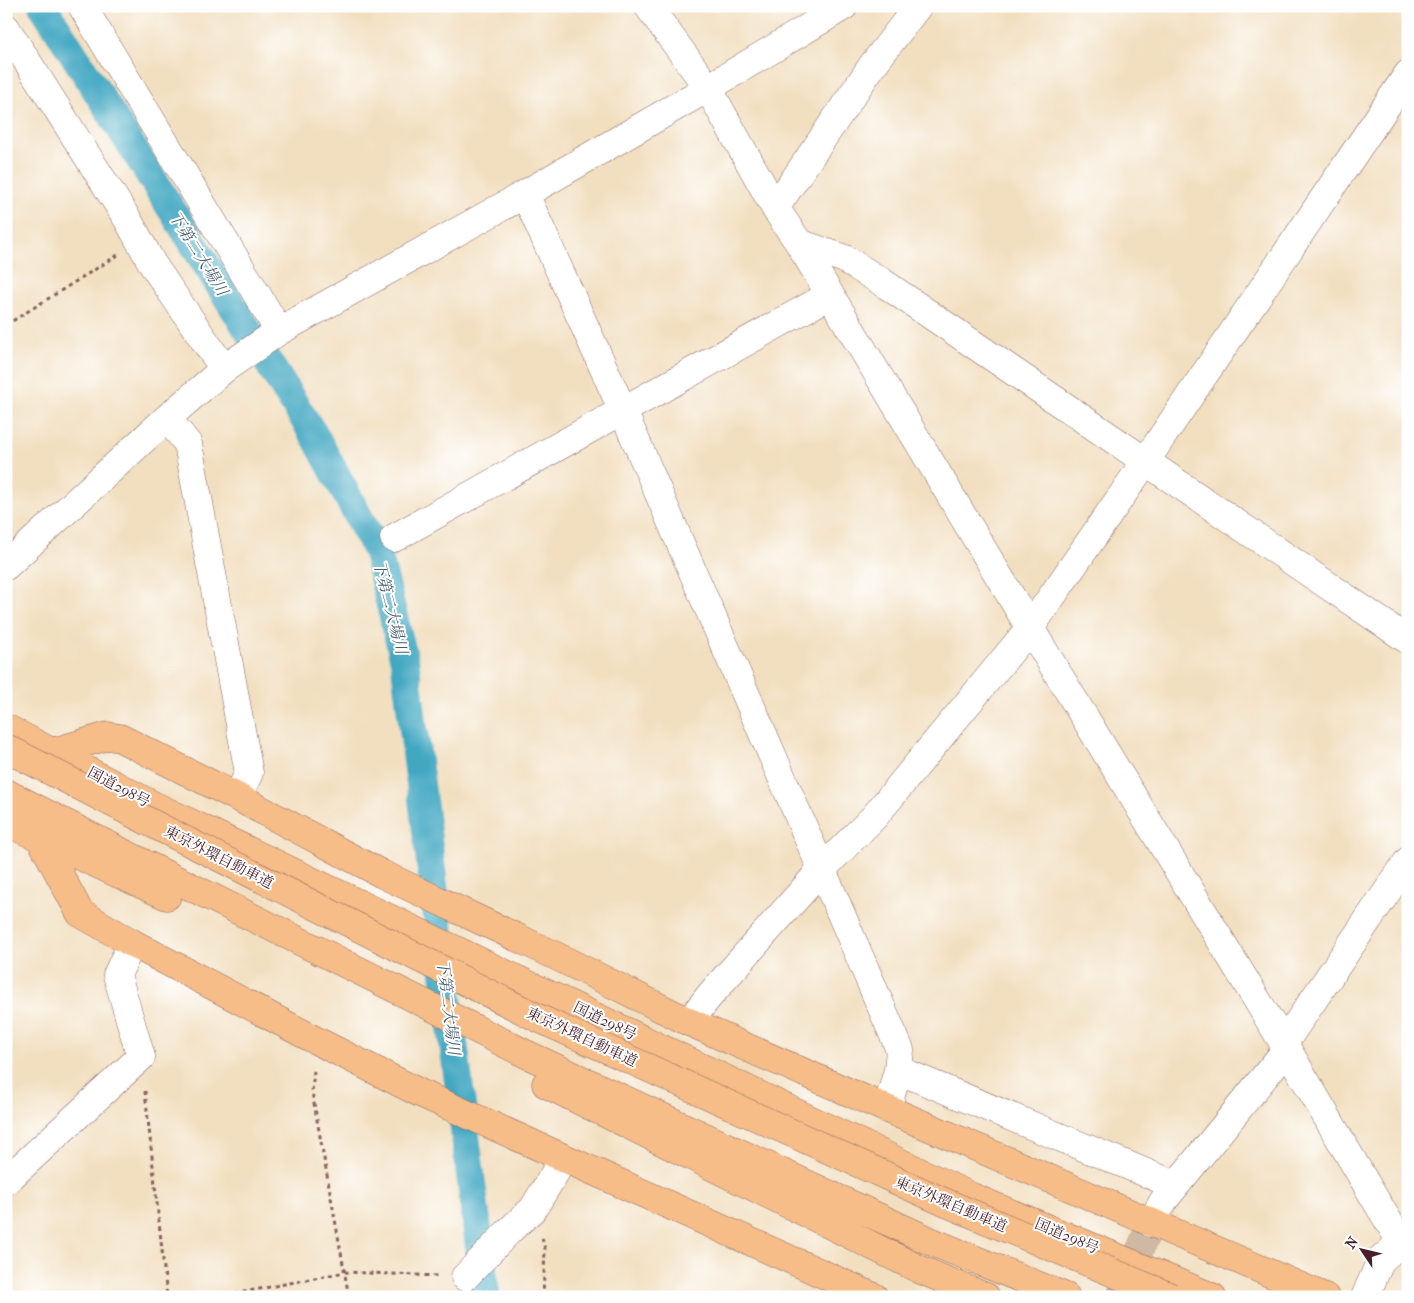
<svg xmlns="http://www.w3.org/2000/svg" width="1414" height="1303" viewBox="0 0 1414 1303" font-family="'IM FELL French Canon','Noto Serif JP',serif">
  <style>
    .lines { fill: none; stroke-linecap: round; stroke-linejoin: round }
    .canal { stroke: #42a8c2; stroke-width: 29 }
    .minor-tunnel { stroke: #d0b9a2; stroke-width: 28; stroke-dasharray: 28 14; stroke-linecap: butt }
    .minor-casing { stroke: #85625f; stroke-width: 29 }
    .highway-casing { stroke: #85625f; stroke-width: 29 }
    .path { stroke: #85625f; stroke-width: 3; stroke-dasharray: 4 4; stroke-linecap: butt }
    .minor { stroke: #fff; stroke-width: 28 }
    .highway { stroke: #f7bd88; stroke-width: 28 }
    .highway-bridge-casing { stroke: #85625f; stroke-width: 29; stroke-linecap: butt }
    .highway-bridge { stroke: #f7bd88; stroke-width: 28 }
    .labels { text-anchor: middle; stroke-width: 4; stroke-linejoin: round; paint-order: stroke }
    .street-label { font-size: 15px; fill: #4a1f2b; stroke: #fff }
    .water-label { font-size: 16px; font-style: italic; fill: #465d6f; stroke: #fff }
  </style>
  <rect width="100%" height="100%" fill="#fff"/>
  <filter id="ink" filterUnits="userSpaceOnUse"><feTurbulence type="fractalNoise" baseFrequency=".02" numOctaves="2"/><feDisplacementMap in="SourceGraphic" scale="10" xChannelSelector="R" yChannelSelector="G"/><feConvolveMatrix kernelMatrix="1 2 1 2 8 2 1 2 1" color-interpolation-filters="sRGB"/></filter>
  <filter id="wash" filterUnits="userSpaceOnUse"><feTurbulence type="fractalNoise" baseFrequency=".0096" numOctaves="4" result="noise"/><feDisplacementMap in="SourceGraphic" scale="20" xChannelSelector="R" yChannelSelector="G"/><feGaussianBlur stdDeviation="1.12" result="paint"/><feColorMatrix in="noise" values="0 0 0 0 0 0 0 0 0 0 0 0 0 0 0 0 0 1.4 0 .05"/><feComposite in="paint" operator="in"/></filter>
  <g filter="url(#wash)">
    <rect width="100%" height="100%" fill="#f2dfc0"/>
    <g class="lines">
      <path class="canal" d="M43 6 316 438 377 551 405 663 486 1297"/>
    </g>
  </g>
  <g filter="url(#ink)">
    <g class="lines">
      <path class="minor-tunnel" d="M1120 1297 1151 1223"/>
      <defs>
        <path id="minor" d="M82 6 279 331
          M648 6 708 88 775 208 799 243 1030 628 1287 1049 1375 1199 1401 1242 1408 1250
          M6 28 128 220 153 265 224 369
          M525 194 623 411 900 1050 898 1070 887 1109
          M775 208 872 66 918 6
          M799 243 845 259 882 282 1408 640
          M167 418 188 444 249 773 237 797
          M394 538 830 295
          M6 566 167 418 224 369 279 331 525 194 708 88 844 6
          M689 1022 710 995 822 869 874 817 1030 628 1145 462 1408 74
          M1284 1043 1408 861
          M898 1070 1175 1185
          M6 1181 141 1057 117 975 132 943
          M1151 1223 1164 1200 1287 1049
          M465 1277 510 1230 533 1209 564 1158
          M1365 1297 1381 1260 1401 1242"/>
        <path id="highway" d="M6 728 153 805 972 1197 1212 1297
          M53 752 108 736 120 738 237 797 382 874 554 955 689 1022 887 1109 1325 1297
          M6 793 145 864 526 1054 930 1241 1066 1297
          M6 822 40 838 167 896
          M40 838 80 913 132 943 315 1040 420 1093 564 1158 874 1297
          M546 1084 921 1270 986 1297"/>
      </defs>
      <use href="#minor" class="minor-casing"/>
      <use href="#highway" class="highway-casing"/>
      <path class="path" d="M6 325 118 255
        M314 1071 312 1092 349 1297
        M145 1091 167 1297
        M542 1238 545 1249 543 1297
        M219 1297 345 1272 439 1276"/>
      <use href="#minor" class="minor"/>
      <use href="#highway" class="highway"/>
      <defs>
        <path id="highway-bridge" d="M6 748 163 829 538 1018 944 1202 1171 1297"/>
      </defs>
      <use href="#highway-bridge" class="highway-bridge-casing"/>
      <use href="#highway-bridge" class="highway-bridge"/>
    </g>
  </g>
  <g class="labels">
    <g class="street-label">
      <text transform="translate(119 787) rotate(28)" y="5">国道298号</text>
      <text transform="translate(219 857) rotate(27)" y="5">東京外環自動車道</text>
      <text transform="translate(605 1021) rotate(26)" y="5">国道298号</text>
      <text transform="translate(582 1037) rotate(25)" y="5">東京外環自動車道</text>
      <text transform="translate(951 1204) rotate(23)" y="5">東京外環自動車道</text>
      <text transform="translate(1067 1236) rotate(23)" y="5">国道298号</text>
    </g>
    <g class="water-label">
      <text transform="translate(199 253) rotate(58)" y="6">下第二大場川</text>
      <text transform="translate(391 607) rotate(76)" y="6">下第二大場川</text>
      <text transform="translate(449 1007) rotate(83)" y="6">下第二大場川</text>
    </g>
  </g>
  <rect width="1414" height="1303" fill="none" stroke="#fff" stroke-width="25"/>
  <g transform="translate(1362 1250) rotate(305)" stroke="#ffffff" stroke-width="4" paint-order="stroke">
  <path d="M0-4L9 19L0 12L-9 19Z" fill="#4a1f2b"/>
  <text y="-8" font-size="14" font-weight="bold" text-anchor="middle" fill="#4a1f2b">N</text>
  </g>
</svg>
